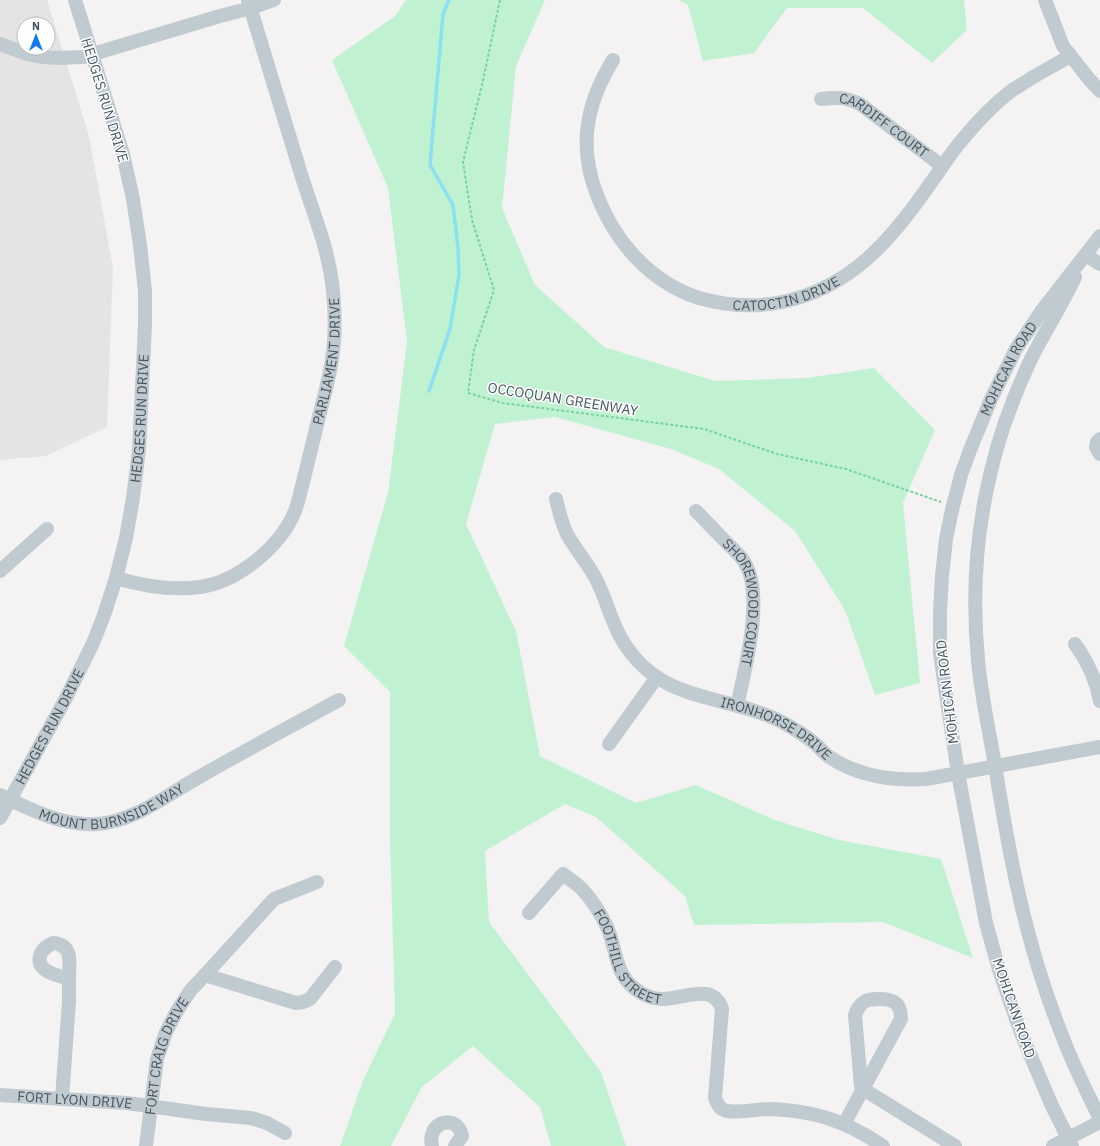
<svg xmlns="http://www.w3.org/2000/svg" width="1100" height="1146" viewBox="0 0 1100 1146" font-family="'IBM Plex Sans',sans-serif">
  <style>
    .education { fill: #e5e3e4; fill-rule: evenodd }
    .green { fill: #c0f2d1 }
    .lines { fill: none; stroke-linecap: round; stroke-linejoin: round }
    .stream { stroke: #8be0f1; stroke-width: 3.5 }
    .path { stroke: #75d2a1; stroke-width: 2; stroke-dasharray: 3 2; stroke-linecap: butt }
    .minor { stroke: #bfcad1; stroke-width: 14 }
    .labels { text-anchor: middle; stroke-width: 3; stroke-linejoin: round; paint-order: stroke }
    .street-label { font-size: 14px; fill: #485660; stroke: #fff }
  </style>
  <rect width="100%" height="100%" fill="#f4f2f2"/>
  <path class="education" d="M0 0H47L89 136 113 268 107 427 46 456 0 460ZM24 24H48V48H24Z"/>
  <path class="green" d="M406 0H545L516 66 502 208 535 285 604 347 715 381 807 378 874 368 935 430 903 503 920 683 875 695 845 610 795 531 719 469 671 449 555 417 495 424 466 524 516 631 540 756 636 803 696 785 775 820 839 840 941 859 973 958 883 922 694 925 685 896 596 817 565 804 485 851 489 922 601 1072 626 1146H551L540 1107 473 1046 422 1087 391 1146H340L364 1078 395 1014 390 837V692L344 646 388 493 407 342 388 188 332 60 395 16Z
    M679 0H964L967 30 932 63 863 8H787L754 53 703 61 688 5Z"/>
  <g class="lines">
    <path class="stream" d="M429 391 450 329 459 275 458 248 453 205 430 165 443 14 449 0"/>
    <path class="path" d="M500 0 482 85 463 162 472 220 494 290 474 350 468 393 503 403 704 429 777 454 846 469 941 502"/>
    <g class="minor">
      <path d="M1045 0 1063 46 1089 79 1100 91"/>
      <path d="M0 44C9 47 18 51 27 54 45 59 64 58 83 57L220 16 251 8 274 0"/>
      <path id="s1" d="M613 60C586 104 578 146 597 195 615 242 650 282 699 298 727 306 753 308 782 302 851 288 892 239 930 184 941 169 950 154 962 140 976 123 993 105 1011 91 1017 87 1024 83 1030 79 1043 71 1057 64 1070 56"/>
      <path id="s2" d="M821 99C837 97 845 97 860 104L942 166"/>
      <path d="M1086 255 1100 264"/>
      <path d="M1075 277C1062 305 1045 331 1031 359 1014 395 1000 432 991 471 976 532 972 597 978 660 981 695 989 730 995 765 1009 855 1026 945 1060 1030 1071 1061 1086 1090 1100 1119"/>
      <path d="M1100 439 1097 442 1096 447 1100 454"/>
      <path id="s3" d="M556 499C559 512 562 525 568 536 577 551 588 564 596 579 607 600 611 623 624 643 663 705 725 693 782 722 793 728 803 734 813 742 818 746 823 752 828 756 858 777 892 781 926 779L1100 747"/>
      <path id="s4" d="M696 511C707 522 717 533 728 544 733 549 739 554 743 560 766 592 745 669 737 706"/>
      <path d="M0 571 47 529"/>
      <path id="s5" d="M116 578C143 586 171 591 200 587 238 582 281 546 295 511 298 503 300 494 302 486 307 466 312 445 317 425 322 403 329 381 332 359 336 334 335 307 332 282 327 245 312 209 301 174 283 116 266 58 248 0"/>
      <path d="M1075 644C1088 662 1096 679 1100 701"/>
      <path d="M609 744 657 677"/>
      <path id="s6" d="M0 795C32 810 61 826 97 824 136 821 168 794 201 776 246 750 293 725 339 700"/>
      <path id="s7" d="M0 818 66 698 93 643 104 615 116 578 126 538 133 498 139 450 145 325V291L140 245 133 199 123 154 75 0"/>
      <path id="s8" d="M529 913 563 874C569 879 576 883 582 889 592 900 601 914 607 927 617 949 614 973 635 989 642 994 652 999 661 999 682 1000 713 981 722 1009L715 1098C717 1103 719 1108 724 1110 733 1114 759 1109 770 1109 799 1110 829 1116 854 1129 864 1134 874 1140 883 1146"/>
      <path d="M53 943C74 945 69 963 69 979 58 975 36 972 40 956 42 949 47 946 53 943Z"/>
      <path d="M205 975 296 1003 303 1002 310 999 335 967"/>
      <path id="s9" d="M0 1095 127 1103 206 1114 251 1118 267 1123 285 1133"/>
      <path d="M62 1099 69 1001V979"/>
      <path d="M844 1124 901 1019C901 1003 894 999 879 999 874 999 868 999 864 1002 859 1005 857 1010 855 1015L861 1086 863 1089 955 1146"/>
      <path id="s10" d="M146 1146 157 1059 166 1032 177 1011 190 991 205 975 274 899 317 882"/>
      <path d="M432 1146C426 1122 457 1112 462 1136L455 1146"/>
      <path d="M1053 1146 1100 1122"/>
      <path id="s11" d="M1072 1146 1052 1106 1021 1033 1000 973 986 923 958 773 940 654V611L942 576 946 539 952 510 961 475 970 450 991 399 1016 349 1043 309 1100 236"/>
    </g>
  </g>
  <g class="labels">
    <g class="street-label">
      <text transform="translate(105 100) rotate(73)" y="5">HEDGES RUN DRIVE</text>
      <text dy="5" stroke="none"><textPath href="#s2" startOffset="71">CARDIFF COURT</textPath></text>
      <text dy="5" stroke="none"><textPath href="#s1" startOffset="381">CATOCTIN DRIVE</textPath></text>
      <text dy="5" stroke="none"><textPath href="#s5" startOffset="365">PARLIAMENT DRIVE</textPath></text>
      <text dy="5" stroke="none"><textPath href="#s11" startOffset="810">MOHICAN ROAD</textPath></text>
      <text transform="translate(563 399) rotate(9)" y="5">OCCOQUAN GREENWAY</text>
      <text dy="5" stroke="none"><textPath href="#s7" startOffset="429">HEDGES RUN DRIVE</textPath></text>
      <text dy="5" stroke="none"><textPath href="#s4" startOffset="109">SHOREWOOD COURT</textPath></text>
      <text transform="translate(947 692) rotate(-97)" y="5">MOHICAN ROAD</text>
      <text dy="5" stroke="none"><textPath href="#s7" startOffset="104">HEDGES RUN DRIVE</textPath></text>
      <text dy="5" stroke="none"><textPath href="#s3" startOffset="339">IRONHORSE DRIVE</textPath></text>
      <text dy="5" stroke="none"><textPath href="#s6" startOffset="120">MOUNT BURNSIDE WAY</textPath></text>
      <text dy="5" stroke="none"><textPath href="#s8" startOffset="161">FOOTHILL STREET</textPath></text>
      <text transform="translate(1014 1008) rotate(71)" y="5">MOHICAN ROAD</text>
      <text dy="5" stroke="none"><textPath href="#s10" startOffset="93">FORT CRAIG DRIVE</textPath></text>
      <text dy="5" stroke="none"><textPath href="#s9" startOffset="75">FORT LYON DRIVE</textPath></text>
    </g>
  </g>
  <g transform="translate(36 36)"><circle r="19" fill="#ffffff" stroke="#b6bbbf"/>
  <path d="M0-3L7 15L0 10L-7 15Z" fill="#117aef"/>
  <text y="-6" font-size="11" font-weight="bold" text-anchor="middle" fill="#485660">N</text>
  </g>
</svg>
